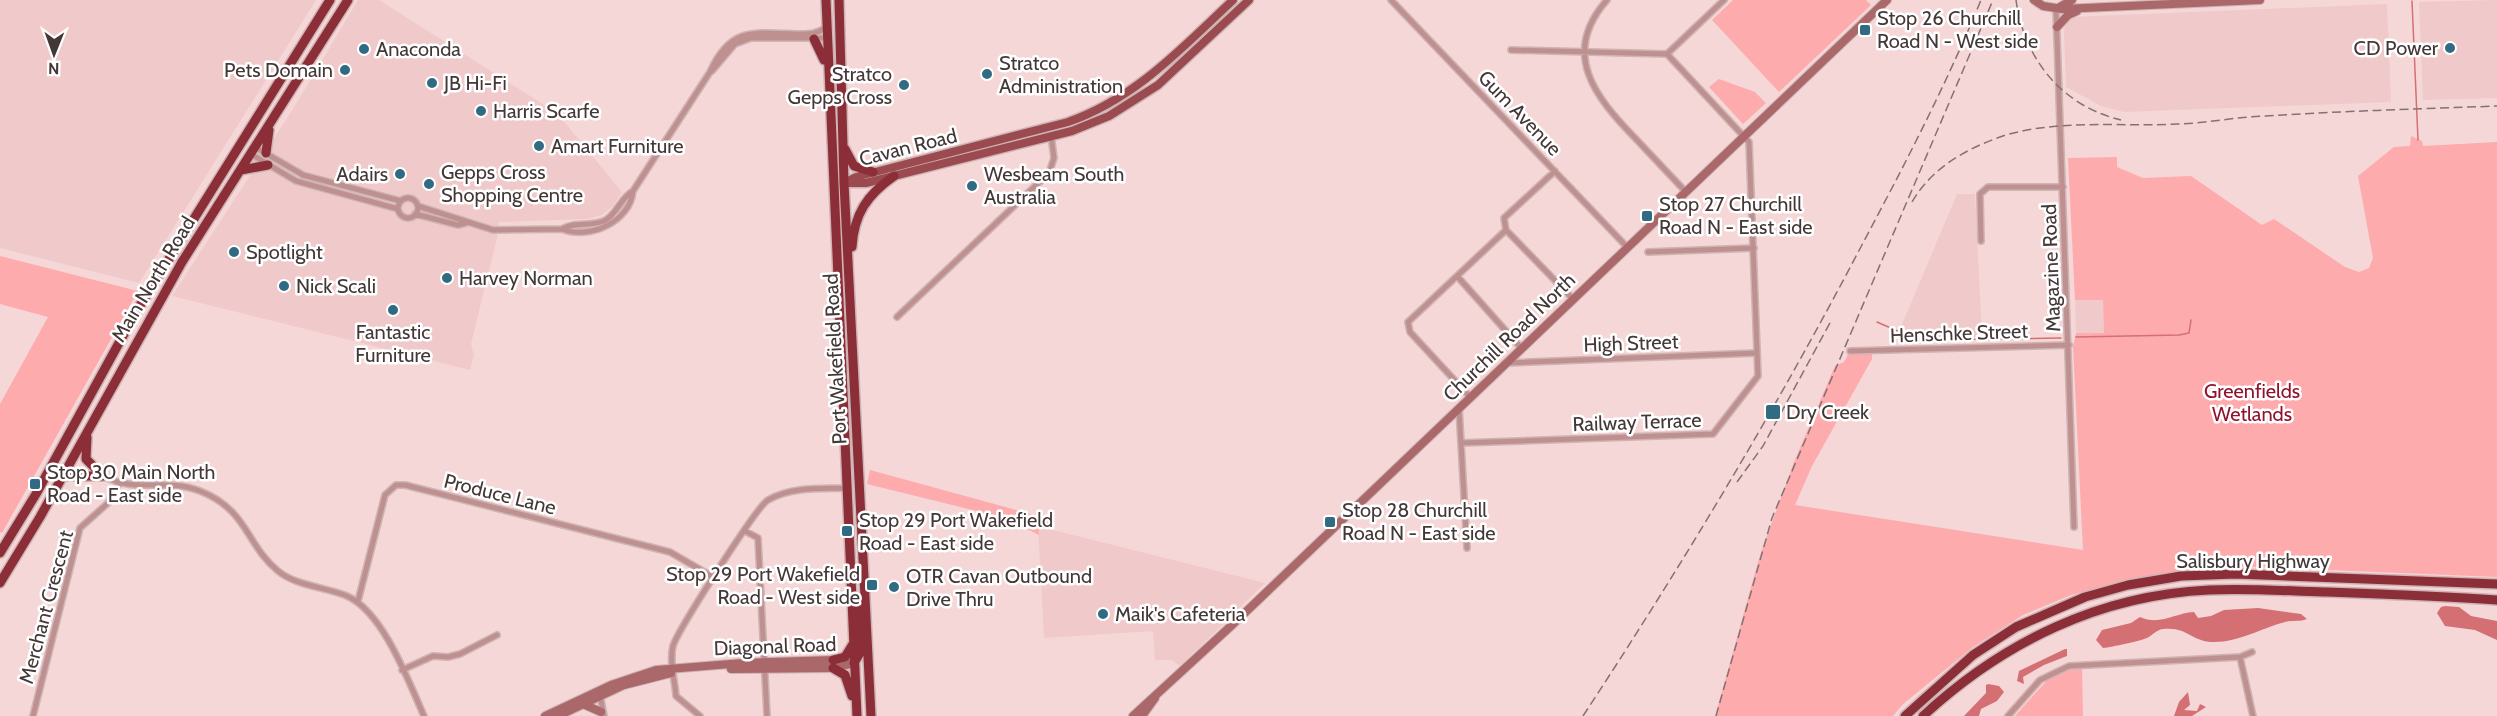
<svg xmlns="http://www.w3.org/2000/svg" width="2497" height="716" viewBox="0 0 2497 716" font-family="Cabin,sans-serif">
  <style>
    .built { fill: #f0caca }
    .green { fill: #fdabad }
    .water { fill: #d46f74 }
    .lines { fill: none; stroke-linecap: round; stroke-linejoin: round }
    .stream { stroke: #d46f74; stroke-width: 1.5 }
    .street-casing { stroke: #ceb4b4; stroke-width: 8 }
    .secondary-casing { stroke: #ceb4b4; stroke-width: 10 }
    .primary-casing { stroke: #ceb4b4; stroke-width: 11 }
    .highway-casing { stroke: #ceb4b4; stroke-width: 12 }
    .street { stroke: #bf9090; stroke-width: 5 }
    .secondary { stroke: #ab686a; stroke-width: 8 }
    .primary { stroke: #9b4a4f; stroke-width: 8 }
    .highway { stroke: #8c2e38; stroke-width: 9 }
    .rail { stroke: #847171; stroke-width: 1.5; stroke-dasharray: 9 4.5; stroke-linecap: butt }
    .poi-dot { fill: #306a83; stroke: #fff; stroke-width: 2 }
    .labels { text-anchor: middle; stroke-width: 5; stroke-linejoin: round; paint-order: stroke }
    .poi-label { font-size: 20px; fill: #433737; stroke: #fff; text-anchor: start }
    .street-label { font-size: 20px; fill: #433737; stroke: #fff }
    .park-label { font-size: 20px; fill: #90122b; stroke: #fff }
  </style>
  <rect width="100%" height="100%" fill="#f5d7d7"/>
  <path class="built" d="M0 0H316L139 283 0 248Z
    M358 0H379L557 113 622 192 613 206 602 215 587 219 499 222 497 238 471 344 474 355 470 370 172 296 293 109Z
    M2497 0V98L2423 100 2419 2Z
    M2387 4 2391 102 2124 112 2101 106 2066 87 2064 32 2065 23 2071 17Z
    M1957 194H1975L1982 337 1922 338 1900 329Z
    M2103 299 2104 333H2076L2075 300Z
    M1038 527 1049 529 1265 583 1180 666 1171 660H1155L1153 631 1044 638Z"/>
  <path class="green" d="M1733 0H1866L1871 5 1779 92 1712 20Z
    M1719 79 1755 92 1766 103 1743 124 1709 87Z
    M2411 136 2422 141 2423 146 2497 142V577L2235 566 2126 580 2071 595 2023 615 1973 647 1903 704 1893 716H1715L1760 555 1794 462 1835 366 1844 362 1850 351 1872 350V359L1812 466 1795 505 2083 550 2073 346 2076 333H2104L2103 300H2075L2068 158 2117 157V167L2143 178 2191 176 2262 225 2274 219 2345 267 2359 272 2369 268 2373 258 2358 176 2394 147 2410 146Z
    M0 256 138 291 2 533 0 532V404L48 317 0 304Z
    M870 470 1053 520 1049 529 1039 528V535L1005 518 867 484Z
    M2082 664 2083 716H2015L2050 677Z"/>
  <path class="water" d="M2445 606 2459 607 2471 616 2497 621V640L2475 630 2445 626 2437 613 2441 607Z
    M2258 608 2301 614 2307 619C2300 622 2292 620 2285 622 2262 628 2239 642 2214 642 2192 642 2187 626 2163 629 2156 630 2153 635 2147 638 2140 641 2112 647 2103 648L2096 640 2102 630 2131 623 2140 617C2160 626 2175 613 2194 612L2198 618 2211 616 2224 610Z
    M2065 649H2067V656L2044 665 2023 677 2024 684 2017 681 2019 671Z
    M1988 684 1999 686 2004 692 1997 701 1981 709 1979 716H1964L1986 693V685Z
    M2188 692 2190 705 2184 710 2197 711 2200 704 2206 707 2192 716H2174L2179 702Z"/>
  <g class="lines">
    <path class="stream" d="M2412 1 2418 140
      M1877 322 1918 340 2061 338
      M2076 337 2179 335 2189 333 2191 320"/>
    <defs>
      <path id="street" d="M1391 0 1627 247
        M1607 0C1560 53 1595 97 1635 138 1652 156 1669 174 1686 192
        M2056 9 2074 527
        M1511 50 1667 54
        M712 71 735 44 751 38H828
        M255 147 303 175 401 201
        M251 154 296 181 398 209
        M1555 171 1504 218 1506 230 1573 299
        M398 208a10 10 0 1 1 20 0a10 10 0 1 1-20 0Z
        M418 206 493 230 562 229C589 240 630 222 633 191L710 72C730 28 751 32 795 34 808 34 816 35 826 27
        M415 214 458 225 466 223
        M562 229C575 221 590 227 604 221 617 215 620 198 633 191
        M1981 241 1980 194 1988 187H2063
        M1648 252 1754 248
        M1457 276 1522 349
        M897 317 1049 173 1054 158 1051 135
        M1850 351 2069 345
        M1507 363 1757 353
        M1471 398 1410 332 1408 322 1506 230
        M1459 408 1467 548
        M1461 443 1713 434 1758 376 1749 142 1667 54 1724 0
        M103 476C138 494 165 477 200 491 248 510 246 545 278 571 296 586 326 587 347 596 383 612 408 680 424 716
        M745 531 758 538 767 716
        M358 601 385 495 396 485H405L670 552 713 577
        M2240 657 2253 716
        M402 670 433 656 448 657 460 654 497 635
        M600 695 604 716
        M33 716 80 528 108 503 119 484
        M700 716 676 696C675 681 669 661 673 646 678 630 757 506 768 500 792 486 822 489 848 488
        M2008 716 2040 680 2069 666 2240 657 2252 652"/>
      <path id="secondary" d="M2034 0 2043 6 2062 9 2260 0
        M2058 8 2072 0
        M2057 27 2068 15 2077 11
        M731 669 833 668 854 663
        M583 704 601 712
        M545 716 611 685 656 670 743 663 833 660 854 663
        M558 716 624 685 671 673
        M1133 716 1231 626 1887 0
        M1142 716 1155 698"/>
      <path id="primary" d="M844 183H866L1072 131 1109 116 1158 85 1249 0
        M844 183 856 177 1068 122C1136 98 1182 48 1233 0"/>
      <path id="highway" d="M826 0 857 716
        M839 0 844 183 871 716
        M814 39 824 60
        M845 149 854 166 873 172
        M266 153 269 130
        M241 170 268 165
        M852 247C854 214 867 195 894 176
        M87 437 86 459 103 476
        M63 476H103
        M0 553 36 494 136 312 330 0
        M0 583 40 517 182 262 348 0
        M833 660 845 657 853 644
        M854 663 861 651 860 609
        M833 668 845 675 852 696
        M1905 716 1973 655 2016 627 2085 597 2128 585 2181 576 2236 574 2497 584
        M1923 716C2003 642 2100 595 2209 590 2247 588 2286 591 2324 592 2381 594 2439 596 2497 600"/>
    </defs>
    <use href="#street" class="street-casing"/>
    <use href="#secondary" class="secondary-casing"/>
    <use href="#primary" class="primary-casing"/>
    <use href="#highway" class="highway-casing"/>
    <use href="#street" class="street"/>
    <use href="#secondary" class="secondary"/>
    <use href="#primary" class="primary"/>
    <use href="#highway" class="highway"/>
    <path class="rail" d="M2016 0C2024 59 2062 106 2121 120
      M1912 202C1932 167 1969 147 2006 135 2062 119 2121 127 2179 124 2207 123 2236 117 2265 116 2342 111 2420 109 2497 106
      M1737 482 1763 446 1831 321
      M1583 716C1684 562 1779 404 1864 241 1906 162 1947 83 1981 0
      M1716 716 1772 518 1993 0"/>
  </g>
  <g class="poi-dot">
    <rect x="1859" y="24" width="12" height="12" rx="3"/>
    <circle cx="2450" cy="48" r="6"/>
    <circle cx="364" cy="49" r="6"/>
    <circle cx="345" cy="70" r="6"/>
    <circle cx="987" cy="74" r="6"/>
    <circle cx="432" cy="83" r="6"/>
    <circle cx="904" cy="85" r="6"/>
    <circle cx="481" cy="111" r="6"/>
    <circle cx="539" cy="146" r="6"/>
    <circle cx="400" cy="174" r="6"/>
    <circle cx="429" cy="184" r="6"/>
    <circle cx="972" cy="186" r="6"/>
    <rect x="1641" y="210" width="12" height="12" rx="3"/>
    <circle cx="234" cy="252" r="6"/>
    <circle cx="447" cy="278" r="6"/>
    <circle cx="284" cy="286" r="6"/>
    <circle cx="393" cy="310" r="6"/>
    <rect x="1765" y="404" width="16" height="16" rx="3"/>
    <rect x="29" y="478" width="12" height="12" rx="3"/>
    <rect x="1324" y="516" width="12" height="12" rx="3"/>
    <rect x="841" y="525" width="12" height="12" rx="3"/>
    <rect x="866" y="579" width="12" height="12" rx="3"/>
    <circle cx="894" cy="587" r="6"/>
    <circle cx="1103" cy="614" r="6"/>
  </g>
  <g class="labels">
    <g class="poi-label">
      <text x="1877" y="25">Stop 26 Churchill<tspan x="1877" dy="23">Road N - West side</tspan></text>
      <text x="2438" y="55" text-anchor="end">CD Power</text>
      <text x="376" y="56">Anaconda</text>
      <text x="999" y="70">Stratco<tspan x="999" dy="23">Administration</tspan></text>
      <text x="333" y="77" text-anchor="end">Pets Domain</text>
      <text x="892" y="81" text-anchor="end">Stratco<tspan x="892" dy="23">Gepps Cross</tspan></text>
      <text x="444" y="90">JB Hi-Fi</text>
      <text x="493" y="118">Harris Scarfe</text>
      <text x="551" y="153">Amart Furniture</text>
      <text x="441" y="179">Gepps Cross<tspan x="441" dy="23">Shopping Centre</tspan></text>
      <text x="388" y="181" text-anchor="end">Adairs</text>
      <text x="984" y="181">Wesbeam South<tspan x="984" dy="23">Australia</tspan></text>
      <text x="1659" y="211">Stop 27 Churchill<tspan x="1659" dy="23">Road N - East side</tspan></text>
      <text x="246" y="259">Spotlight</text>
      <text x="459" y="285">Harvey Norman</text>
      <text x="296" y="293">Nick Scali</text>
      <text x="393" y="339" text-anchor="middle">Fantastic<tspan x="393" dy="23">Furniture</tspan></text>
      <text x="1786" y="419">Dry Creek</text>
      <text x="47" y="479">Stop 30 Main North<tspan x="47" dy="23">Road - East side</tspan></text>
      <text x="1342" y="517">Stop 28 Churchill<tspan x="1342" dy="23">Road N - East side</tspan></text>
      <text x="859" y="527">Stop 29 Port Wakefield<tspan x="859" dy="23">Road - East side</tspan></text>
      <text x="860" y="581" text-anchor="end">Stop 29 Port Wakefield<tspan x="860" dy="23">Road - West side</tspan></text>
      <text x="906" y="583">OTR Cavan Outbound<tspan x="906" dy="23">Drive Thru</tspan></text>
      <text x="1115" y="621">Maik's Cafeteria</text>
    </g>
    <g class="street-label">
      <text transform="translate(1520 113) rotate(46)" y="7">Gum Avenue</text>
      <text transform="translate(908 147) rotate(-14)" y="7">Cavan Road</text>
      <text transform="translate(2051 268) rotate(-92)" y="7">Magazine Road</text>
      <text transform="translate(153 279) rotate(-59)" y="7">Main North Road</text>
      <text transform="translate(1959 333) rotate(-2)" y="7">Henschke Street</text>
      <text transform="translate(1509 337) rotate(-44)" y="7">Churchill Road North</text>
      <text transform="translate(1631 343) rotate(-2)" y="7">High Street</text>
      <text transform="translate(835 359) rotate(-93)" y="7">Port Wakefield Road</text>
      <text transform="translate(1637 422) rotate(-2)" y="7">Railway Terrace</text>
      <text transform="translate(500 494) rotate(14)" y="7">Produce Lane</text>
      <text x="2253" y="568">Salisbury Highway</text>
      <text transform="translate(46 607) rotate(-75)" y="7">Merchant Crescent</text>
      <text transform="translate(775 646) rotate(-2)" y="7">Diagonal Road</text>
    </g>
    <g class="park-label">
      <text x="2252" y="398">Greenfields<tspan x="2252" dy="23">Wetlands</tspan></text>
    </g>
  </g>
  <g transform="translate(54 54) rotate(181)" stroke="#ffffff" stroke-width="4.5" paint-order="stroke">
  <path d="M0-4.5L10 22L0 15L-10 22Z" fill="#433737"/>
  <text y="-9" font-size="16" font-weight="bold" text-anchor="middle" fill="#433737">N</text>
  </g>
</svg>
